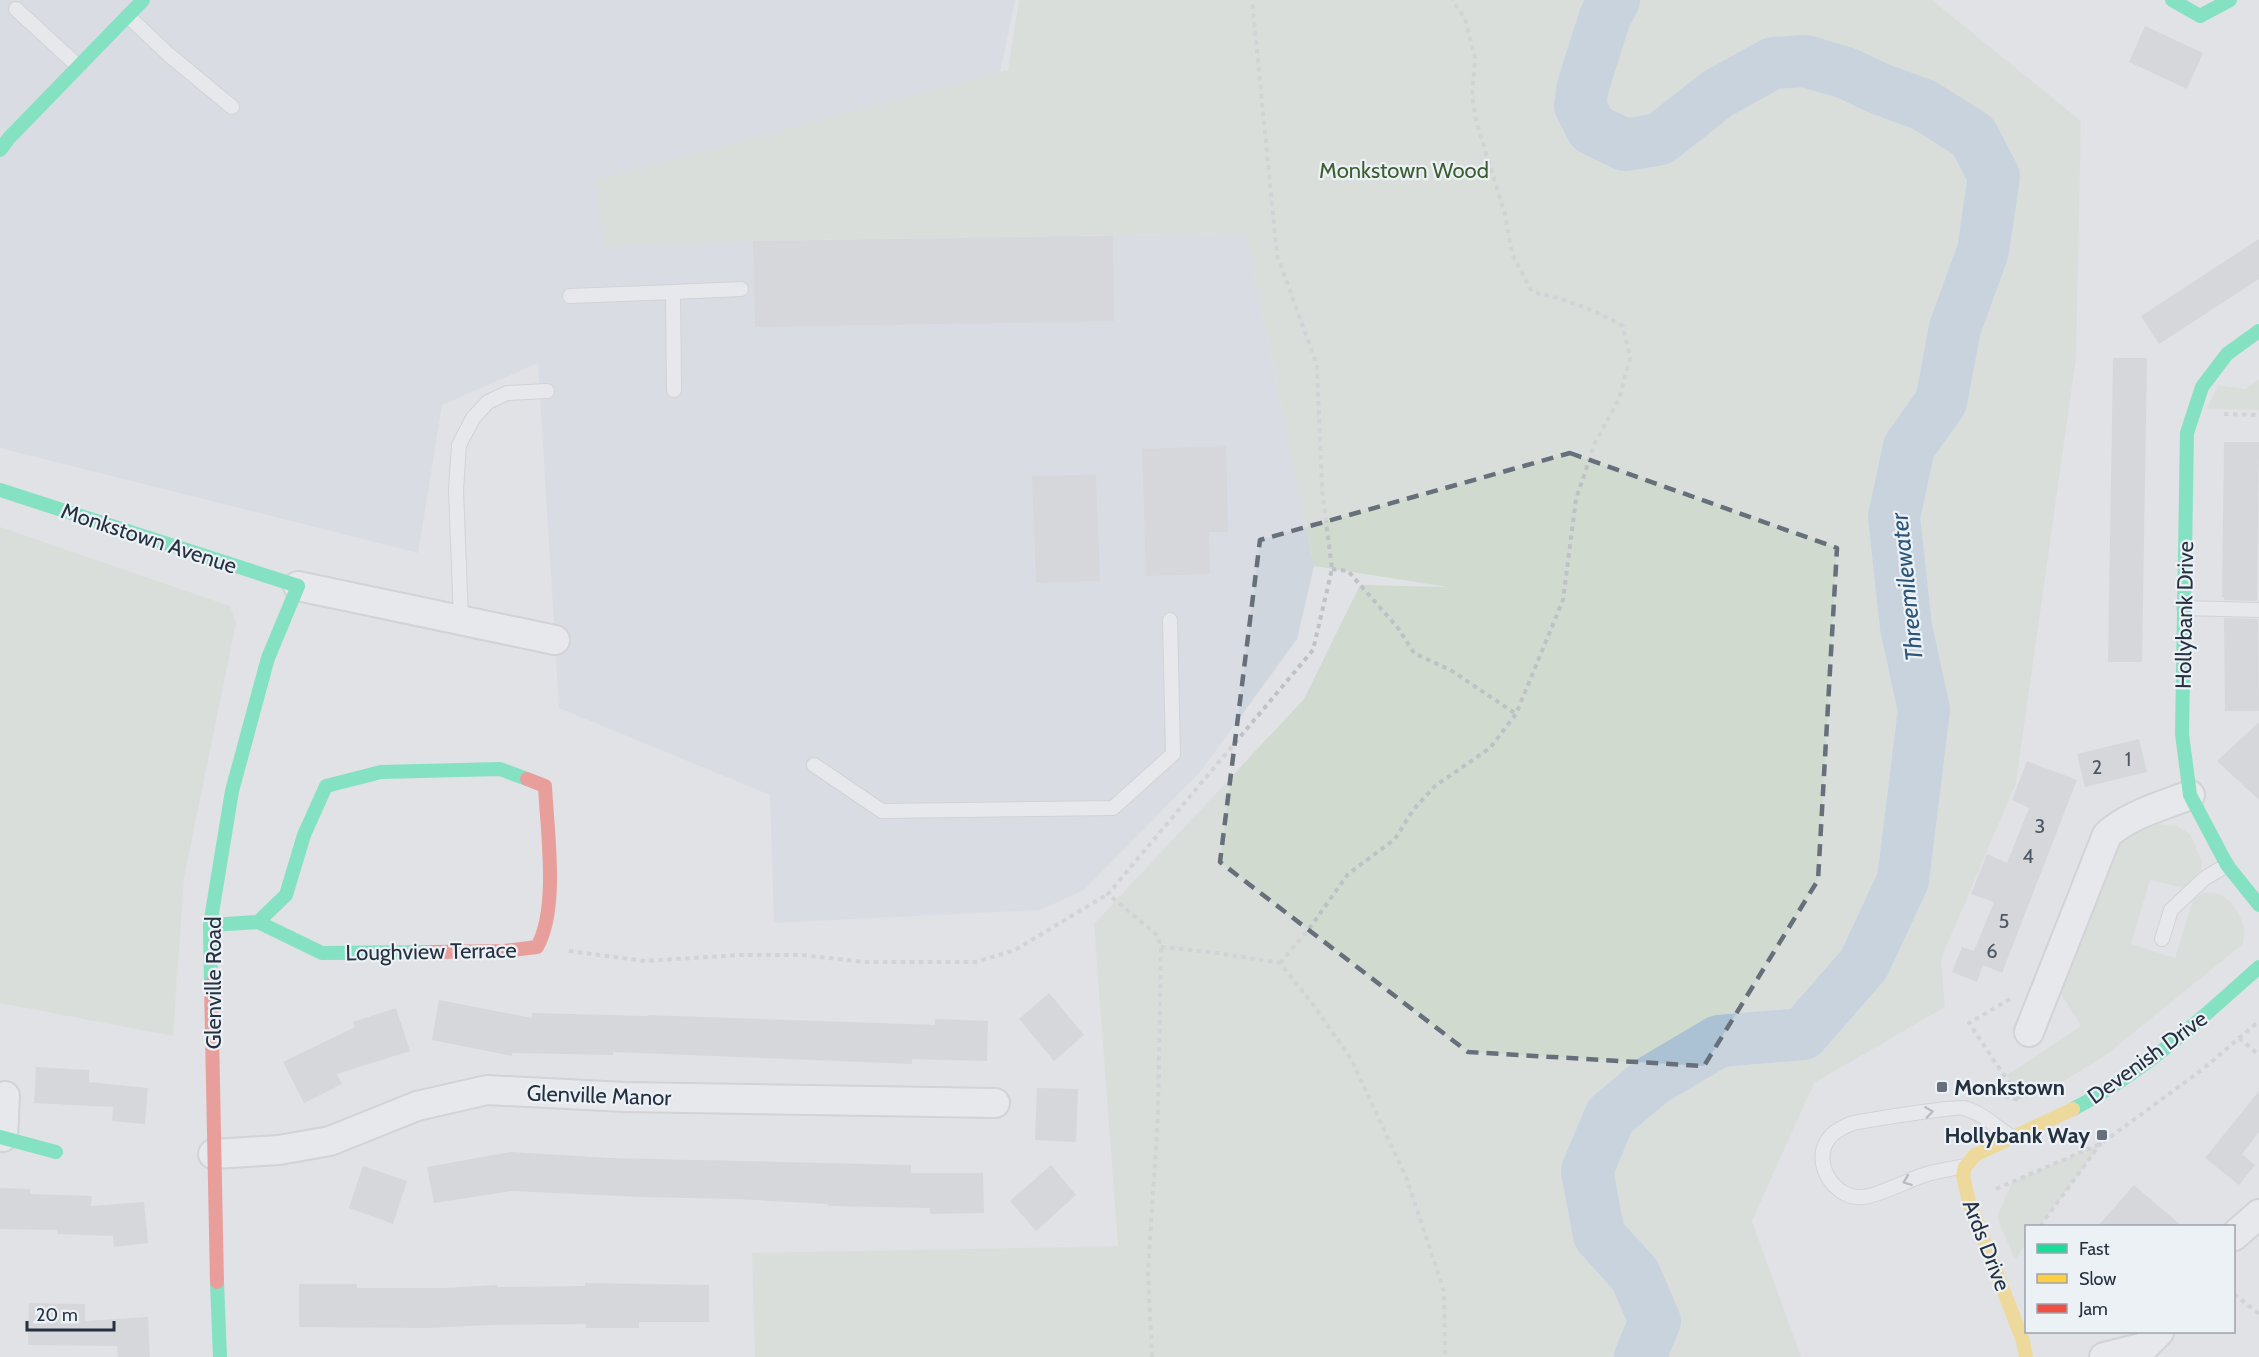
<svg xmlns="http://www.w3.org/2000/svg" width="2259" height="1357" viewBox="0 0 2259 1357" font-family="Cabin,sans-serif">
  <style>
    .built { fill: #d0d6dd }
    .green { fill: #d1dacf }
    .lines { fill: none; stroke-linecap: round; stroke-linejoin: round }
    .river { stroke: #aac2d4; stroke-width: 52 }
    .building { fill: #c8cace }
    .lane-casing { stroke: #bec0c3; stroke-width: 16 }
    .street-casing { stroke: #bec0c3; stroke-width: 32 }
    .path { stroke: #bec1c5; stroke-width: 4; stroke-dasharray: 4.5 4.5; stroke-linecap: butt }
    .lane { stroke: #eff0f2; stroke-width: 14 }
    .street { stroke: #eff0f2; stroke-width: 28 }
    .fast { stroke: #16e098; stroke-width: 14 }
    .slow { stroke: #ffcf43; stroke-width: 14 }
    .jam { stroke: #f24e42; stroke-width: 14 }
    .oneway { stroke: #8a909a }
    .marked { fill: none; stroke: #666f7a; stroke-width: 4.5; stroke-dasharray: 12 8; stroke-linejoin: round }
    .poi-dot { fill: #666f7a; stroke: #ecf1f6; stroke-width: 2 }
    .labels { text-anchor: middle; stroke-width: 4.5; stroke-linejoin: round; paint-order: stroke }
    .number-label { font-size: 20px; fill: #4e5865 }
    .park-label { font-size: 22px; fill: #3d5e30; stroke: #ecf1f6 }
    .street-label { font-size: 22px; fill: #253141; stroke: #ecf1f6 }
    .poi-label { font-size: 22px; font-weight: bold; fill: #253141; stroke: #ecf1f6; text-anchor: start }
    .water-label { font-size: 24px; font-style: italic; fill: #2b5579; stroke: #ecf1f6 }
  </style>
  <rect width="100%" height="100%" fill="#e0e2e5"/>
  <path class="built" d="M0 0H1015L998 82 596 180 604 246 753 241 1246 233 1314 566 1297 639 1200 772 1084 890 1040 910 774 923 770 795 559 708 538 363 442 405 418 553 0 448Z"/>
  <path class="green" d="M1019 0H1932L2081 121 2076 358 2016 783 1941 959 1945 1007 1814 1083 1752 1221 1801 1357H755L752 1253 1118 1246 1094 924 1304 699 1360 585 1448 587 1314 566 1246 233 753 241 604 247 596 180 1008 70Z
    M2259 380V410L2207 409 2218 385 2245 389Z
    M0 527 230 606 236 623 184 878 173 1036 0 1003Z
    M2159 824 2177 826 2190 834 2202 861 2200 871 2184 888 2150 880 2131 944 2175 958 2193 900C2215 879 2241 905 2244 930 2245 934 2243 939 2243 944L2106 1055 2054 1087 2033 1093H2018L2007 1075 2081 1026 2062 995 2061 978 2118 840Z
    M2102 1143 2040 1226H2026V1244L2015 1260 1997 1217 2012 1182Z"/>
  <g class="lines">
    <path class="river" d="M1614 0 1605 17 1583 86 1580 106 1592 129 1625 145 1660 139 1717 94 1773 63 1805 61 1846 73 1880 89 1924 105 1973 136 1994 176 1983 251 1955 328 1941 402 1909 447 1894 517 1906 627 1924 710 1903 880 1864 964 1803 1034 1719 1041 1653 1080 1610 1116 1587 1171 1599 1235 1635 1275 1655 1321 1640 1357"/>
  </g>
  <path class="building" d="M2145 26 2203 53 2187 89 2129 62Z
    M1113 236 1114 321 755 327 753 241Z
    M2259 239V279L2159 344 2141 316Z
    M2113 358H2147L2142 662H2108Z
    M2224 442H2259L2257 601 2224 600V597H2222Z
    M1226 446 1228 532H1209L1210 574 1146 576 1142 449Z
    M1096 475 1100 581 1036 583 1032 476Z
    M2224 618 2258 619 2259 711H2225Z
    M2259 722V800L2217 761Z
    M2139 739 2147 772 2085 787 2077 754Z
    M2027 761 2077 780 2002 973 1983 965 1977 982 1952 972 1962 947 1974 951 1994 902 1971 894 1987 854 2007 863 2029 808 2012 800Z
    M1049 993 1084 1035 1054 1061 1019 1019Z
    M439 1000 532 1018V1013L648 1016V1015L935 1025V1019L988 1021 987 1061 912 1059V1064L613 1052V1055L512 1053V1056L432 1040Z
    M396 1008 410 1051 337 1074 342 1084 304 1103 283 1062 355 1027 353 1022Z
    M36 1067 89 1070V1082L148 1088 145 1124 112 1121 113 1107 34 1103Z
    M1037 1088 1078 1089 1076 1142 1035 1140Z
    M2259 1091V1132L2242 1154 2255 1165 2239 1185 2205 1158Z
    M510 1152 609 1158 911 1165V1173H983L984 1213 930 1214V1208L828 1206V1204L734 1199 642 1197 512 1191 434 1203 427 1167Z
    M1051 1165 1076 1195 1036 1231 1010 1201Z
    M363 1166 407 1181 393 1224 349 1208Z
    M2134 1185 2183 1227H2097Z
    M0 1188 30 1189V1194L92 1196 91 1206 144 1202 148 1243 114 1247 113 1236 57 1234V1230L0 1229Z
    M585 1283 709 1285V1322H639V1328H586V1324L491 1325 428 1328 299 1327V1284H357V1288H443L497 1285V1287L585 1286Z
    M29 1303 85 1304V1321L148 1317 150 1357H118L117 1346 28 1345Z"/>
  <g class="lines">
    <defs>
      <path id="lane" d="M16 9 79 67
        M128 16 168 54 232 107
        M673 292 741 289
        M570 296 673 292 674 390
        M2184 608 2259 610
        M461 620 456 490 459 445 473 418 488 402 507 393 547 391
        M814 765 882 811 1113 808 1173 754 1170 620
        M2162 939 2171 910 2205 878 2227 865
        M1964 1166C1951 1169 1937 1171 1924 1175 1908 1180 1878 1196 1863 1197 1833 1200 1809 1159 1831 1136 1834 1132 1845 1126 1850 1124 1859 1121 1957 1106 1963 1108 1980 1111 1996 1127 2010 1136"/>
      <path id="street" d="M298 586 555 640
        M2029 1032 2107 835C2128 815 2162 806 2190 795
        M3 1137 5 1096
        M213 1154 279 1150 330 1141 417 1106 487 1090 625 1097 995 1103
        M2234 1236 2259 1214
        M2104 1357 2144 1347 2159 1332"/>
    </defs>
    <use href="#lane" class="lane-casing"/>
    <use href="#street" class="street-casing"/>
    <path class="path" d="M2224 414 2259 415
      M1332 569 1348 571 1398 628 1414 653 1452 671 1516 714
      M1161 947 1211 952 1280 963 1312 1003 1351 1059 1406 1177 1444 1291 1445 1357
      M569 951 645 961 740 955H801L865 962H976L1015 950 1108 894
      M1280 963 1309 929 1348 874 1395 839 1413 810 1435 786 1490 748 1516 714 1563 600 1576 499 1595 443 1619 399 1630 358 1623 326C1592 309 1567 299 1532 292L1512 254 1505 214 1476 121 1472 95 1475 58 1465 19 1452 0
      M2010 999 1969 1023 2020 1099
      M2239 1038 2259 1055
      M1988 1096 1992 1093 2018 1100
      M1996 1189 2102 1143 2203 1069 2259 1021
      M2040 1226 2101 1143
      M2234 1294 2259 1314
      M1152 1357 1148 1271 1158 1115 1161 947 1157 935 1108 894 1313 650 1332 569 1322 489 1317 365 1277 255 1252 0"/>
    <use href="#lane" class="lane"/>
    <use href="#street" class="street"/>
    <path class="fast" d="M2172 0 2200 16 2230 0
      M0 150 9 138 143 0
      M2259 331 2227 354 2202 387 2187 433 2182 734 2190 795 2227 865 2259 905
      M0 490 298 586 268 658 232 791 210 925 211 984
      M258 922 322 953 432 952
      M210 925 258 922 286 895 304 835 326 786 381 772 500 769 527 779
      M2073 1109C2143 1073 2201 1019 2259 967
      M0 1137 56 1152
      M217 1282 220 1357"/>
    <path class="slow" d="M2026 1357 2023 1341 1969 1202 1963 1176 1965 1167 1975 1155 2073 1109"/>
    <path class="jam" d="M432 952 504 951 537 947C559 909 547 830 545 786L527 779
      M211 984 217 1282"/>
  </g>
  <defs><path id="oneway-chevron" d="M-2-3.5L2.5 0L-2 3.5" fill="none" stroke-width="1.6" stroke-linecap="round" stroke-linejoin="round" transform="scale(1.5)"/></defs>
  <g class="oneway">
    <use href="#oneway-chevron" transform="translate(1929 1112) rotate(-8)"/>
    <use href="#oneway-chevron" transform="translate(1907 1181) rotate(160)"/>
  </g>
  <path d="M0 0H2259V1357H0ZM1570 453 1837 548 1818 880 1704 1066 1468 1052 1220 862 1260 540Z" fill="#e0e2e5" fill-opacity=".55" fill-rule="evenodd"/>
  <path class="marked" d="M1570 453 1837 548 1818 880 1704 1066 1468 1052 1220 862 1260 540Z"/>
  <g class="poi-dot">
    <rect x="1936" y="1081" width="12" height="12" rx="3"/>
    <rect x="2096" y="1129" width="12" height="12" rx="3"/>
  </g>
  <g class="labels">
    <g class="number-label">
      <text x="2128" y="766">1</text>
      <text x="2097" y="774">2</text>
      <text x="2040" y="833">3</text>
      <text x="2028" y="863">4</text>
      <text x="2004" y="928">5</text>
      <text x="1992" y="958">6</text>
    </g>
    <g class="park-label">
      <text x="1404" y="178">Monkstown Wood</text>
    </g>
    <g class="street-label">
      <text transform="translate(149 538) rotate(18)" y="8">Monkstown Avenue</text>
      <text transform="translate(2184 615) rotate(-89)" y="8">Hollybank Drive</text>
      <text transform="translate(431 951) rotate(-1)" y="8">Loughview Terrace</text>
      <text transform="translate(213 983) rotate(-90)" y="8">Glenville Road</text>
      <text transform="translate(2147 1057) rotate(-36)" y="8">Devenish Drive</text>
      <text transform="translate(599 1095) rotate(2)" y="8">Glenville Manor</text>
      <text transform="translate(1987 1245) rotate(69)" y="8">Ards Drive</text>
    </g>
    <g class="poi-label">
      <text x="1954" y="1095">Monkstown</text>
      <text x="2090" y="1143" text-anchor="end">Hollybank Way</text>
    </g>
    <g class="water-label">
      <text transform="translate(1907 587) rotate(-96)" y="8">Threemilewater</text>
    </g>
  </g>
  <rect x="2025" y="1225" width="210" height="108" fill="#ecf1f6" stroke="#9ca4ae" stroke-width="1.5"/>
  <rect x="2037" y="1244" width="30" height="9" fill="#16e098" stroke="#9ca4ae" stroke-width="1.5"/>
  <text x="2079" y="1255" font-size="18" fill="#253141">Fast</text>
  <rect x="2037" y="1274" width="30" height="9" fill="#ffcf43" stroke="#9ca4ae" stroke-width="1.5"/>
  <text x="2079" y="1285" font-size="18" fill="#253141">Slow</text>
  <rect x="2037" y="1304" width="30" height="9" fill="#f24e42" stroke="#9ca4ae" stroke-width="1.5"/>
  <text x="2079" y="1315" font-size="18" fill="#253141">Jam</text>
  <path d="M27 1321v9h87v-9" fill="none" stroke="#253141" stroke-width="3"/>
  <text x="36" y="1321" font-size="18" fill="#253141" stroke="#ecf1f6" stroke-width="4.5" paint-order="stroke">20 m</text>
</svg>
